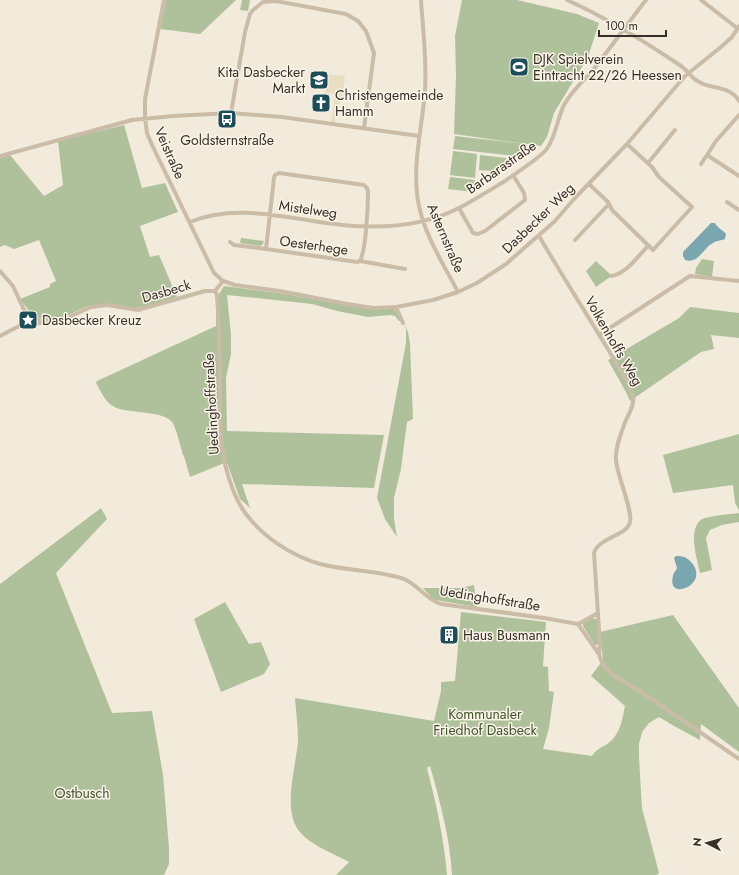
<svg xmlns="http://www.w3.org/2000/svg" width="739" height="875" viewBox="0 0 739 875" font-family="Jost,sans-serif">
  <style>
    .green { fill: #afc19b }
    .plaza { fill: #eadec2 }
    .water { fill: #7aa6af }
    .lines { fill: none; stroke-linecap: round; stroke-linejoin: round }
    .minor { stroke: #cabca7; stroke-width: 4 }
    .labels { text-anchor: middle; stroke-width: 3; stroke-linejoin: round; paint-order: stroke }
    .poi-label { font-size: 14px; fill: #372f28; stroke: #faf4e8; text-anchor: start }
    .street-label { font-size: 14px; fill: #372f28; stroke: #faf4e8 }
    .park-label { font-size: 14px; fill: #40552b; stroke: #faf4e8 }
  </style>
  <rect width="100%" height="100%" fill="#f2ebdc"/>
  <path class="green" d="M166 0H236L200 34 160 29Z
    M242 0H250L248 11 240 10Z
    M462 0H517L577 14 599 23 588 57 554 113 547 137 541 146 526 144 524 157 453 149 455 136 525 144 454 134 456 76 455 36Z
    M124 125 142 188 165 183 178 212 140 226 150 257 159 255 177 297C163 301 149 307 135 308 122 309 101 303 89 306 76 309 62 322 49 320 35 319 27 309 20 299L50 287V284L56 281 39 240 14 249 5 245 0 247V158L10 155 44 196 63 185 58 141Z
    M453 151 477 154 475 178 450 175Z
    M480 155 506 158 504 172 479 170Z
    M450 177 475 180 473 192 448 189Z
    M241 238 264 241 263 244 260 246 240 243Z
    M702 259 714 261 712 277 695 274 696 268Z
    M596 261 610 274V277L596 287 586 271Z
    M224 286 279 293 365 308 394 309 397 313 401 321H399L395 316 390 315 368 317 337 311 312 304 227 295 231 335V354L226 378 227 431 384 435 374 488 242 484 250 508 240 499 227 463 222 464 190 477 184 456 183 455C181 448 176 427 172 422 162 409 121 415 110 404 104 399 100 390 96 383L97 381 216 326V299Z
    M690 307 739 313V338L711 335 714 349 701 352 630 401 627 394 608 360 679 318Z
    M399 314 408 332 410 344 413 419 407 422 401 469 394 498V519L397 537 385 519 377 498 406 343V329Z
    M739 434V510L735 503 733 485 673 493 663 455Z
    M101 508 107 519 56 573 112 713 152 711 163 775 169 848V864L164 875H0V584Z
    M739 513V522L722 525 710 530 706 538 712 570 700 573C697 559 687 529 702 519 708 516 731 514 739 513Z
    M474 585 477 607 436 600 432 598 423 588H461Z
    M225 602 249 644 261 642 270 664 264 674 221 692 194 619Z
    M461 612 546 622 543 666 548 667 549 691 554 692 549 728 543 749 592 756C596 749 601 748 607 744 620 735 622 721 625 706L591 676 603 660 600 632 673 615 739 708V752L701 724 700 740 674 726 659 717 649 723 642 732 639 744V757L642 808 659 873 657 875H452C450 838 440 802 430 766L427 768C436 803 444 838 447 875H336L349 862C333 853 311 846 299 831 282 809 296 767 298 741 298 727 296 712 295 698L434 721 441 691V682L455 681Z
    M591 618 597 619 598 643 597 645H595L583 626V622Z"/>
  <path class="plaza" d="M324 74 345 76 342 101 337 105 335 124 331 123 335 94 325 93 326 84H323Z"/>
  <path class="water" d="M711 223H715C717 228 723 230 726 234L725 239C721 241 717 240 713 243 703 248 699 264 685 260L683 256V252Z
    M676 556C683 556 687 557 692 563 710 585 666 602 673 576 673 573 676 571 677 568L674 558Z"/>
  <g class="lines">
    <path class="minor" d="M164 0 145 99V118L147 133 152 145 214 273 223 281 235 285 280 291 347 304 374 308 396 307 433 300 458 292 477 283 506 264 555 221 574 199 627 144 685 76 721 47 732 37 739 26
      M421 0C423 30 427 61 425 91 422 130 411 167 419 206 425 236 444 265 458 292
      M567 0C607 18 644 41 681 66 687 70 691 78 699 82 711 89 731 86 739 101
      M701 0 737 28
      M231 113 245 32 250 14 253 10 263 2 276 1 346 14 358 21 366 31 374 53 364 128
      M739 115 716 141 707 155 739 176
      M0 156 132 120 173 116 231 113 282 117 419 136
      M648 163 675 130
      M701 164 707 155
      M279 173 364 185 367 188 368 191C368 207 366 250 360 261L357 262 266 249 274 178 275 175Z
      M589 184 608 202 612 210 653 250 692 207 659 177 652 167 627 144
      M727 202 739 210
      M459 208 473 233 478 234 485 231 525 200 524 193 513 175
      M190 222C239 202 292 220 342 225 382 229 425 226 461 207 476 199 490 190 505 181 516 173 537 160 546 150 556 137 557 119 564 105 571 92 583 81 593 70 611 47 628 23 646 0
      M539 236C563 277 588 316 612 356 618 367 631 384 633 396 635 406 627 416 624 425 620 436 615 449 616 460 617 475 633 511 630 522 627 536 599 537 594 553L600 645 599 654
      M575 240 609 204
      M230 242 234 245 266 249
      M360 261 405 269
      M0 271 13 286 24 310 23 320 21 325
      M611 276C626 274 638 256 648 246
      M215 291 217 295 218 312C219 336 220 361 220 385 220 403 220 421 221 439 223 462 232 496 246 514 263 537 292 556 320 564 346 571 379 570 404 579 418 585 426 599 441 604L544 618 578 624 599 654 602 663 610 673 649 697 739 759
      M215 291 223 281
      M396 307 403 323
      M24 310 42 322
      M599 335 690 276 739 281
      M0 336 21 325 60 321 91 307 107 305 138 310 205 291H215
      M578 624 598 613"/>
  </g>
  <defs>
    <symbol id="stadium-square" viewBox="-11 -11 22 22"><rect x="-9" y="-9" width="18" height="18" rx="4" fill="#1d4d59" stroke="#faf4e8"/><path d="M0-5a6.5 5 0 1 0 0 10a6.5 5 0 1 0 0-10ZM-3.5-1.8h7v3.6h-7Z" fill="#fff"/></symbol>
    <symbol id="school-square" viewBox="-11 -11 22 22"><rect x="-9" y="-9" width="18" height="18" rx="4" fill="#1d4d59" stroke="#faf4e8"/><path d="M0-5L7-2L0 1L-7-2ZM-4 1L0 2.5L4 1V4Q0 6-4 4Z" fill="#fff"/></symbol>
    <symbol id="church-square" viewBox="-11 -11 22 22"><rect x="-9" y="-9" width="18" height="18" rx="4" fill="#1d4d59" stroke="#faf4e8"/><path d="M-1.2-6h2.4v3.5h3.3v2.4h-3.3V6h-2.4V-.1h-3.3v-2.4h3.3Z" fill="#fff"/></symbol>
    <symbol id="bus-square" viewBox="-11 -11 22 22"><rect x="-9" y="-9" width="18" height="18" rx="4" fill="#1d4d59" stroke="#faf4e8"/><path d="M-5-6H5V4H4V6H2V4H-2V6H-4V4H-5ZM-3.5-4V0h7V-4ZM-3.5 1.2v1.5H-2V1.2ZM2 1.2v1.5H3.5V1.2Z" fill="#fff"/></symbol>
    <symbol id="sight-square" viewBox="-11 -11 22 22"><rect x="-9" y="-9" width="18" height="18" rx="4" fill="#1d4d59" stroke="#faf4e8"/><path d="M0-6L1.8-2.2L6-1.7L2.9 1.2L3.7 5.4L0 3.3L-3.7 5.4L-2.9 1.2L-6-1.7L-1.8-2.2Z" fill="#fff"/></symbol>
    <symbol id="building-square" viewBox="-11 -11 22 22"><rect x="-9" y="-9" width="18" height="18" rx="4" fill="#1d4d59" stroke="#faf4e8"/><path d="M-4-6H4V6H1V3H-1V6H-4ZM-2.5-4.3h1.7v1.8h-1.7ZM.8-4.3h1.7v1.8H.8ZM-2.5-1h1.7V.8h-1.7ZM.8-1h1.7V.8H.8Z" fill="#fff"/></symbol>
  </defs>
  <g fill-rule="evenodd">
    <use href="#stadium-square" x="508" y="56" width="22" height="22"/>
    <use href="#school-square" x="308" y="69" width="22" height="22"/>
    <use href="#church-square" x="310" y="92" width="22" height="22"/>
    <use href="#bus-square" x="216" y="108" width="22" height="22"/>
    <use href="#sight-square" x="17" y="309" width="22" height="22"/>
    <use href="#building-square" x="438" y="624" width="22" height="22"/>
  </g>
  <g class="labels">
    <g class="poi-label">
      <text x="533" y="64">DJK Spielverein<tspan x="533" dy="16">Eintracht 22/26 Heessen</tspan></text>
      <text x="305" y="77" text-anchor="end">Kita Dasbecker<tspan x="305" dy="16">Markt</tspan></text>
      <text x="335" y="100">Christengemeinde<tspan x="335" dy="16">Hamm</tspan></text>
      <text x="227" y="145" text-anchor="middle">Goldsternstraße</text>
      <text x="42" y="325">Dasbecker Kreuz</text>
      <text x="463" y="640">Haus Busmann</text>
    </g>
    <g class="street-label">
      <text transform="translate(170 153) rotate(66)" y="5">Veistraße</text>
      <text transform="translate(501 167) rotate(-35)" y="5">Barbarastraße</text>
      <text transform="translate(308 209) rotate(8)" y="5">Mistelweg</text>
      <text transform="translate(538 218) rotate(-44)" y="5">Dasbecker Weg</text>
      <text transform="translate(446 238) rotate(67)" y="5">Asternstraße</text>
      <text transform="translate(314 245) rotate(8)" y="5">Oesterhege</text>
      <text transform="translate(166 291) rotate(-16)" y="5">Dasbeck</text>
      <text transform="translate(614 341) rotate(60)" y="5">Volkenhoffs Weg</text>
      <text transform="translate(211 404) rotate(-93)" y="5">Uedinghoffstraße</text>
      <text transform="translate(490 598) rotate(9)" y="5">Uedinghoffstraße</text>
    </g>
    <g class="park-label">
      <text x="485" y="719">Kommunaler<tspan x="485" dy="16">Friedhof Dasbeck</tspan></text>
      <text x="82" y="798">Ostbusch</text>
    </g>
  </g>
  <g transform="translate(707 843) rotate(276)" stroke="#faf4e8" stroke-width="3" paint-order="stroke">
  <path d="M0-3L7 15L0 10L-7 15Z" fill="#372f28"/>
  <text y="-6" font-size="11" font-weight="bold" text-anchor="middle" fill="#372f28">N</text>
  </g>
  <path d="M599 30v6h67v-6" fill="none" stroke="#372f28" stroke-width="2"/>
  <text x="605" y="30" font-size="12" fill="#372f28" stroke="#faf4e8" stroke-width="3" paint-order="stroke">100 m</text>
</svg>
